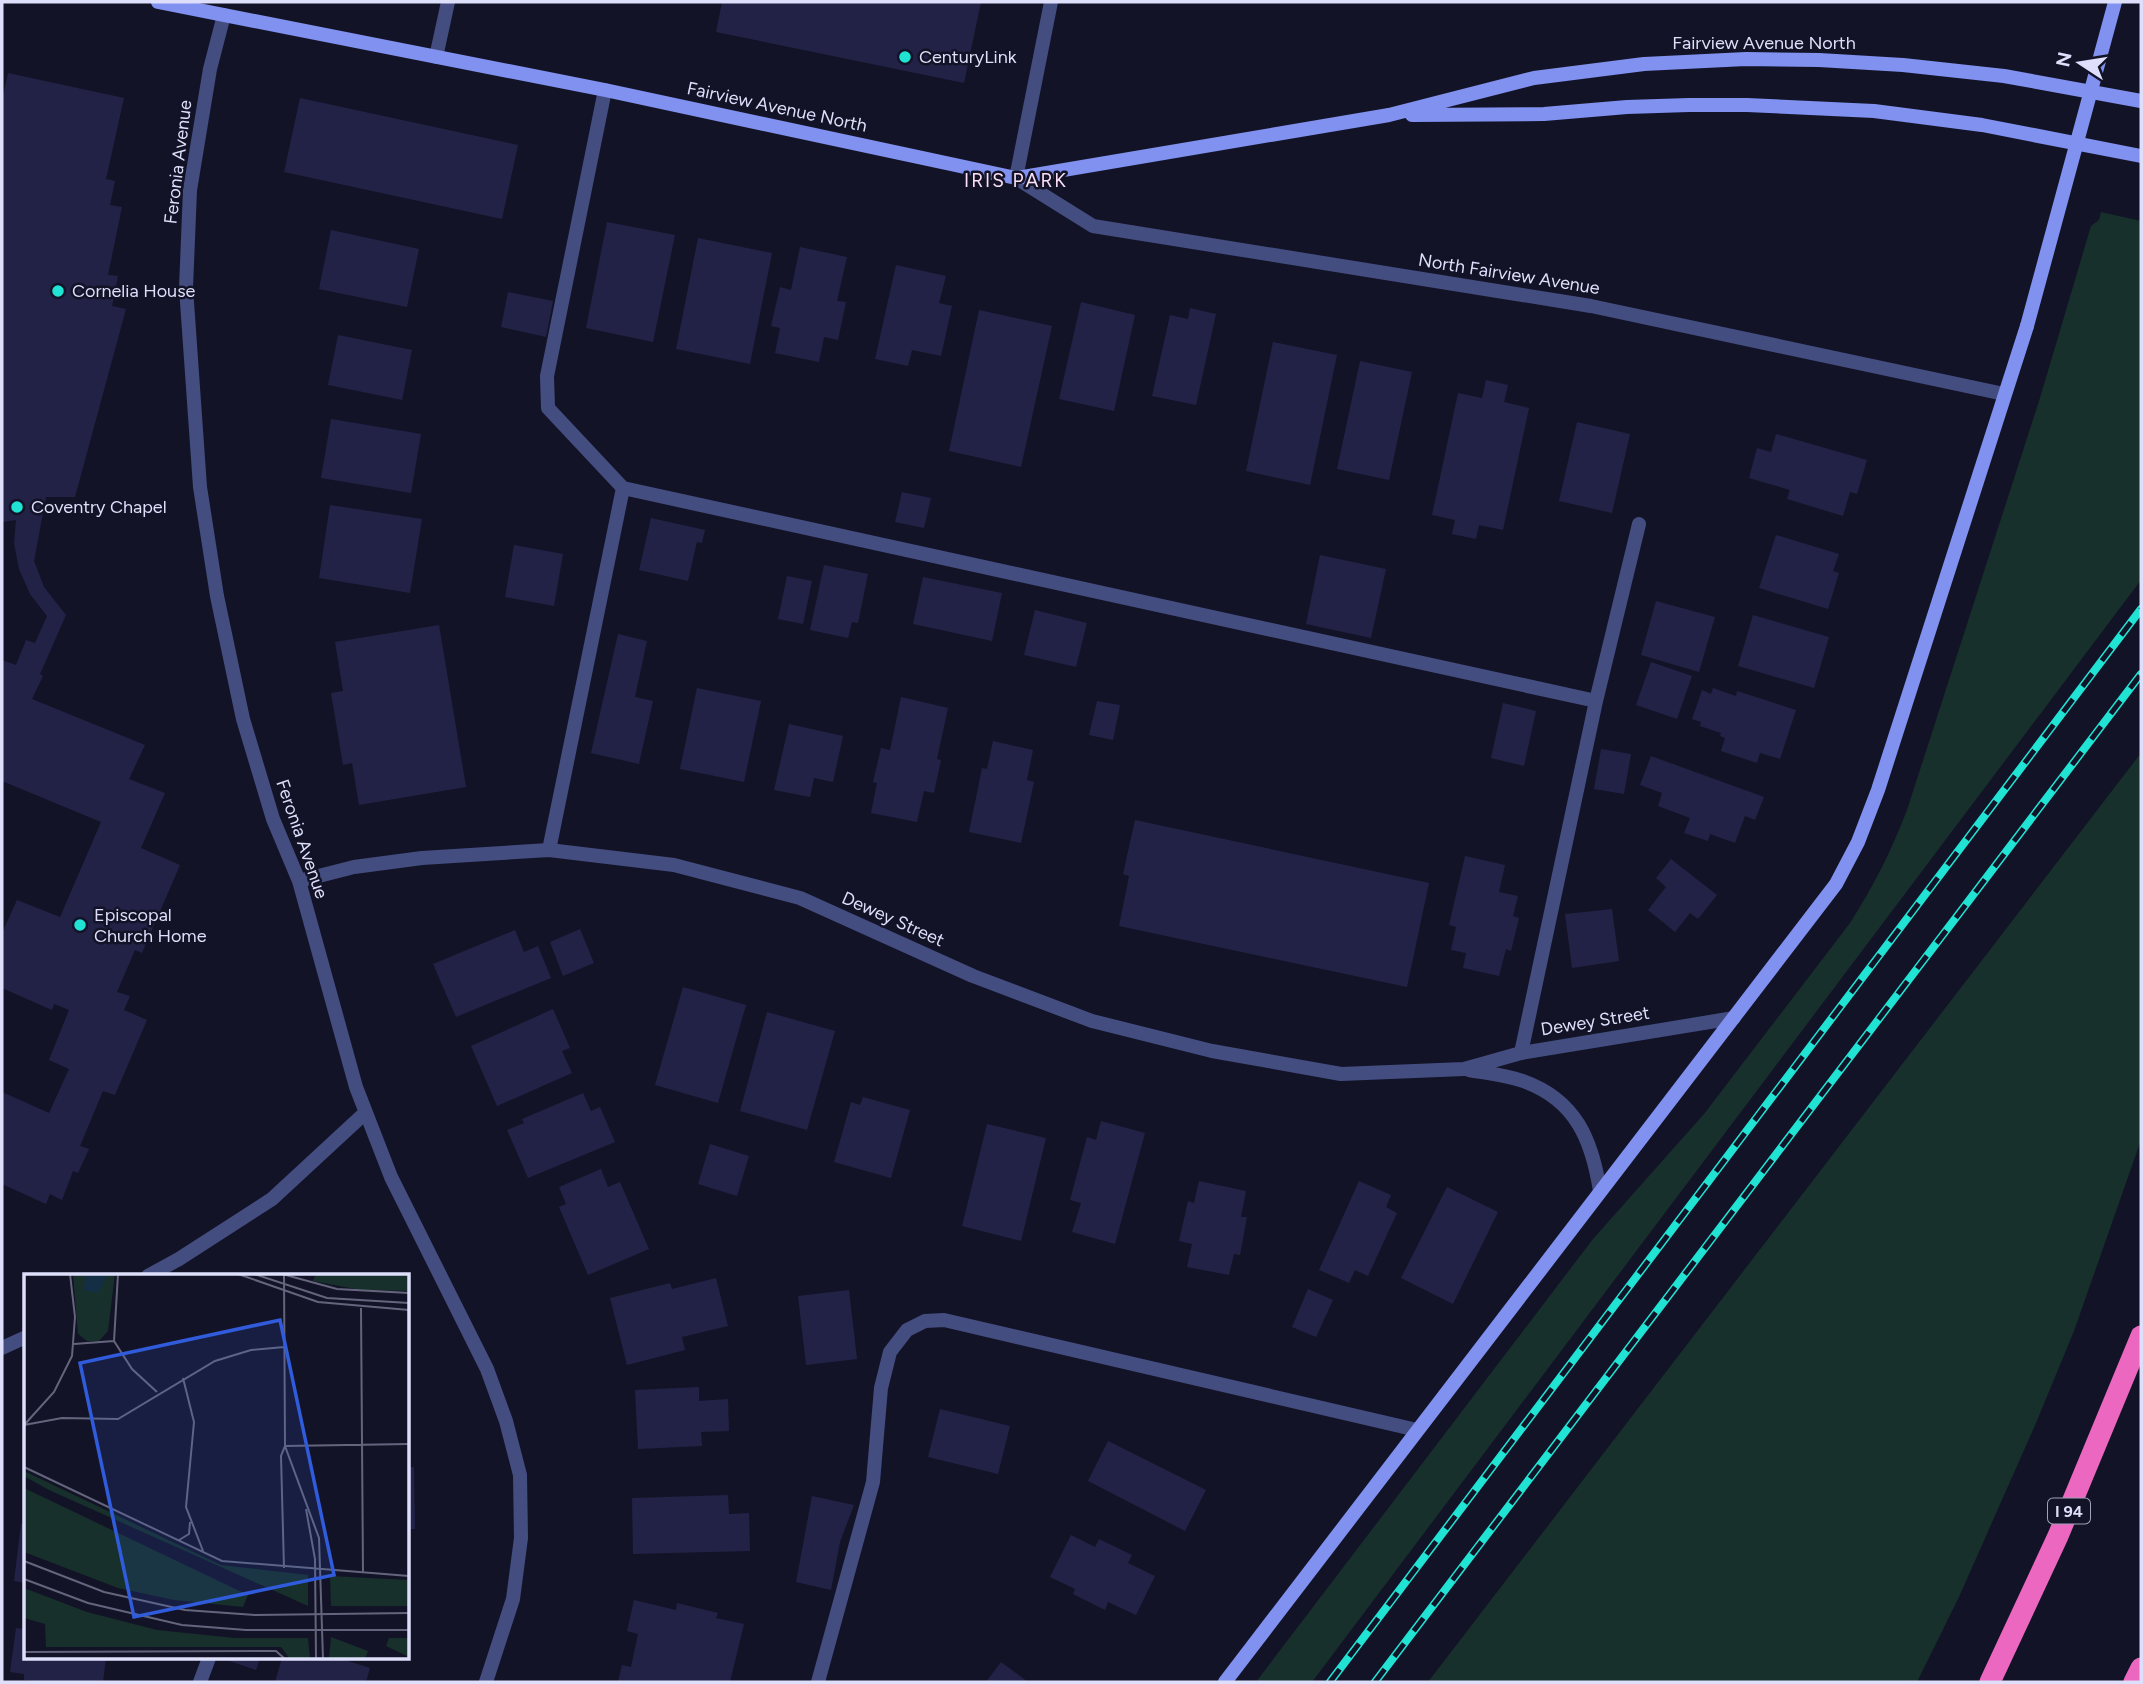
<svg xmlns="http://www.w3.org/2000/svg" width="2143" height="1684" viewBox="0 0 2143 1684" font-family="Figtree,sans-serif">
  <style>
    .green { fill: #17302b }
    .building { fill: #222246 }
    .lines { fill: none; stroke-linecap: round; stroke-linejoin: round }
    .lane { stroke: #444d80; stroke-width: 14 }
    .street { stroke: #444d80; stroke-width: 14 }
    .secondary { stroke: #8091ef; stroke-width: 14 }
    .highway { stroke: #ec67bf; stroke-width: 21 }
    .rail-casing { stroke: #21e3d4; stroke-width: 8 }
    .rail { stroke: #131327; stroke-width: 5; stroke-dasharray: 16; stroke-linecap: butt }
    .secondary-bridge { stroke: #8091ef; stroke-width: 14 }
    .poi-dot { fill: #21e3d4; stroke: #131327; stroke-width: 2.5 }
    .labels { text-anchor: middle; stroke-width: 5; stroke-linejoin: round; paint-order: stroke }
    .shield { fill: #131327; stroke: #a0a2bb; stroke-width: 2 }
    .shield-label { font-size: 16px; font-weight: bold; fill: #dddffb }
    .street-label { font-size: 18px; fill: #dddffb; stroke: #131327 }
    .poi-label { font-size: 18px; fill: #dddffb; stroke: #131327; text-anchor: start }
    .neighbourhood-label { font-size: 19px; letter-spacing: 2px; fill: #fbdff6; stroke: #131327 }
    .inset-road { fill: none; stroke: #64657c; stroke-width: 2 }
    .view { fill: #305cdc; fill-opacity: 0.15; stroke: #305cdc; stroke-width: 3.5 }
    .inset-edge { fill: none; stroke: #dddffb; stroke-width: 3.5 }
  </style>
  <rect width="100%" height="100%" fill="#131327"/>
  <path class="green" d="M2101 212 2141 221V580L1312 1682H1256L1593 1239 1704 1114 1850 923C1874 885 1891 852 1907 810L2040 398 2091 226 2099 220Z
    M2141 753V1140L2074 1331 2036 1423 1959 1597 1917 1682H1428Z"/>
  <path class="building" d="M722 2H981L964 83 716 32Z
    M8 73 124 98 106 179 115 181 110 205 122 207 108 275 118 276 112 306 126 309 75 497H46L34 561 44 587 66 615 40 674 43 676 32 699 145 745 129 779 165 793 141 848 180 865 142 953 135 950 117 992 130 996 124 1010 147 1020 115 1095 103 1091 80 1146 89 1149 78 1173 73 1171 62 1200 50 1194 46 1204 2 1184V1092L49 1113 69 1069 49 1060 69 1010 54 1004 52 1010 2 988V933L17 900 60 917 101 822 2 781V660L16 665 26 640 35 643 47 616 30 594 19 569 14 543 16 520 2 522V101Z
    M300 98 518 145 502 219 284 172Z
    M607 222 675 235 653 342 586 328Z
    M331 230 419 249 407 307 319 289Z
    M698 238 772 253 750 364 676 349Z
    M800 247 847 257 837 301 846 302 838 340 824 337 819 362 775 353 780 328 771 326 780 287 791 290Z
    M896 265 946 276 939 303 952 306 941 356 912 350 908 366 875 359Z
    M508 292 553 301 546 337 501 327Z
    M1081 302 1135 315 1114 411 1059 399Z
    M1190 308 1216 314 1196 405 1152 396 1170 315 1188 319Z
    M979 310 1052 326 1021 467 949 451Z
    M338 335 412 350 402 400 328 385Z
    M1273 342 1337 355 1310 485 1246 471Z
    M1360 361 1412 372 1389 480 1337 469Z
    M1486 380 1508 385 1504 402 1529 408 1503 530 1479 525 1476 539 1452 534 1455 520 1432 515 1458 393 1482 398Z
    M331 419 421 434 411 493 321 478Z
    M1577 422 1630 434 1612 513 1559 501Z
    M1776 434 1867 460 1857 494 1850 492 1843 516 1787 499 1790 490 1749 478 1757 448 1771 452Z
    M902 492 931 498 924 528 895 522Z
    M330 505 422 519 410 593 319 578Z
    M651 518 705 530 702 543 697 542 688 581 639 570Z
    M1776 535 1839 554 1833 571 1839 573 1828 609 1759 588Z
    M514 545 563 554 554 606 505 597Z
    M1320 555 1386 569 1371 638 1306 624Z
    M824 565 868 574 858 623 852 622 848 638 810 630Z
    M787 576 812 581 803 624 778 619Z
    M923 577 1002 593 992 641 913 624Z
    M1656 601 1715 617 1699 672 1641 655Z
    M1035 610 1087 623 1076 667 1024 655Z
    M1753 615 1829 637 1814 688 1738 666Z
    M439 625 466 787 359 805 352 763 343 765 331 693 343 691 335 642Z
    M618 634 647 641 635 697 653 701 639 764 591 753Z
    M1651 662 1692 676 1677 719 1636 705Z
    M697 688 761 701 744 782 680 769Z
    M1713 688 1736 696 1737 691 1796 710 1780 759 1760 753 1757 763 1721 751 1725 738 1720 736 1721 733 1700 726 1701 722 1692 719 1702 690 1711 694Z
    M901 697 948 708 937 759 941 760 934 793 924 791 917 822 871 813 877 783 873 782 881 748 890 750Z
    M1097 701 1120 705 1113 740 1089 735Z
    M1503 703 1536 711 1524 766 1491 758Z
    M789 724 843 736 833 782 814 778 810 797 774 790Z
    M993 741 1033 750 1027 780 1034 782 1021 843 969 832 982 768 987 769Z
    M1601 749 1631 754 1624 794 1594 789Z
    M1651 756 1764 797 1755 820 1745 816 1735 843 1710 834 1708 841 1684 833 1690 818 1658 806 1662 793 1640 785Z
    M1135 820 1429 883 1407 987 1119 926 1129 876 1123 874Z
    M1465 856 1505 865 1499 892 1518 896 1513 916 1519 918 1511 951 1506 949 1499 976 1463 968 1466 953 1451 950 1456 927 1449 925Z
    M1671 859 1717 895 1698 919 1690 913 1675 932 1648 910 1666 887 1656 878Z
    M1612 909 1619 961 1572 968 1565 914Z
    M580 929 594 963 563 976 550 942Z
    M515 930 524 952 538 946 551 978 456 1017 433 964Z
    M683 987 746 1005 718 1103 655 1085Z
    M553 1009 570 1048 562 1051 572 1073 497 1106 471 1046Z
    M767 1012 835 1031 807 1130 740 1111Z
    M583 1093 591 1111 600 1107 615 1142 528 1178 507 1130 524 1123 522 1119Z
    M863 1097 910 1110 891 1178 834 1162 851 1102 860 1105Z
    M1101 1121 1145 1133 1115 1244 1072 1232 1081 1203 1070 1200 1087 1137 1096 1140Z
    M987 1124 1046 1138 1021 1241 962 1226Z
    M710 1144 749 1156 737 1196 698 1184Z
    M601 1169 608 1187 620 1182 649 1249 588 1275 559 1207 566 1204 559 1187Z
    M1199 1181 1246 1191 1241 1217H1247L1240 1255 1234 1254 1229 1275 1187 1267 1192 1244 1179 1241 1188 1201 1194 1203Z
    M1359 1181 1391 1195 1386 1207 1397 1213 1368 1276 1355 1270 1349 1283 1319 1270Z
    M1447 1187 1498 1212 1453 1304 1401 1278Z
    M716 1278 728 1326 682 1337 685 1350 627 1365 610 1298 670 1283 672 1289Z
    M1308 1289 1333 1300 1316 1337 1292 1327Z
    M849 1290 857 1359 806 1365 798 1296Z
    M699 1387V1401L728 1399 729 1431 701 1432 702 1446 638 1449 635 1390Z
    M940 1409 1010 1426 998 1474 928 1457Z
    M1108 1441 1206 1490 1185 1531 1088 1481Z
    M408 1467H414L415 1529H408Z
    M728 1495 729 1514 749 1513 750 1551 633 1554 632 1498Z
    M812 1496 854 1505 840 1542 831 1590 796 1582Z
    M21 1524H26V1583L14 1581Z
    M1071 1535 1095 1547 1099 1539 1132 1555 1128 1563 1155 1576 1136 1615 1108 1602 1105 1610 1073 1594 1075 1589 1050 1577Z
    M634 1600 676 1610 677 1603 718 1613 716 1618 744 1624 730 1682H618L622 1665 631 1667 638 1634 627 1631Z
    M16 1628 26 1629V1658H106L103 1682H46L24 1680V1674L10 1672Z
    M221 1658H260L256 1670Z
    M282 1658H339L370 1668 366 1682H275Z
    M1001 1662 1028 1682H986Z"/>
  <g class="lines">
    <path class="lane" d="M436 57 448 2
      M605 90 547 376 548 408 623 488
      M549 850 623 488 1596 701
      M1521 1053 1596 701 1639 524
      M200 1682 209 1658
      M818 1682 873 1482 881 1388 890 1352 907 1330 925 1321 944 1320 1417 1430"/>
    <path class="street" d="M1051 2 1016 178 1093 226 1591 306 2004 394
      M224 15 210 69 190 190 186 288 200 487 217 596 243 719 273 819 299 881 356 1087 391 1177 487 1369 506 1421 520 1475 521 1538 513 1599 486 1682
      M299 881 354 867 422 858 549 850 674 865 800 898 973 976 1092 1021 1212 1051 1341 1074 1464 1069 1521 1053 1734 1018
      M1469 1070C1486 1073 1506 1075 1523 1081 1576 1100 1592 1140 1600 1191
      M148 1276 179 1259 272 1199 365 1113
      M2 1348 26 1337"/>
    <path class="secondary" d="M158 2 605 90 1016 178 1389 115 1534 78 1644 64 1746 59 1819 60 1903 65 2004 76 2141 101
      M1412 115 1544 114 1627 107 1689 105H1747L1874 111 1982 125 2141 156
      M1225 1682 1836 884 1858 842 1878 790 2027 326"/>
    <path class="highway" d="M1990 1682 2058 1536 2141 1336
      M2134 1682 2141 1668"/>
    <defs>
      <path id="rail" d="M1330 1682 2141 609
        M1375 1682 2141 674"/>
    </defs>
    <use href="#rail" class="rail-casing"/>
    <use href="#rail" class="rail"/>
    <path class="secondary-bridge" d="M2027 326 2115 2"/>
  </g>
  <g class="poi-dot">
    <circle cx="905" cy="57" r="7"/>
    <circle cx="58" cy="291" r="7"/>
    <circle cx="17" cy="507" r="7"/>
    <circle cx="80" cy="925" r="7"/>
  </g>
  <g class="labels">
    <rect class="shield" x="2048" y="1498.5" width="42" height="25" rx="5"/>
    <g class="shield-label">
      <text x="2069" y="1517">I 94</text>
    </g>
    <g class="street-label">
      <text x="1764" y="49">Fairview Avenue North</text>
      <text transform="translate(777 107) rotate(12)" y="6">Fairview Avenue North</text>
      <text transform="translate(178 162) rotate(-83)" y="6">Feronia Avenue</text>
      <text transform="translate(1509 274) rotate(9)" y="6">North Fairview Avenue</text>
      <text transform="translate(302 839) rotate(71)" y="6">Feronia Avenue</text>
      <text transform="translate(893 919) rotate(24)" y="6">Dewey Street</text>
      <text transform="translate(1595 1021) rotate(-9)" y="6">Dewey Street</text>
    </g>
    <g class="poi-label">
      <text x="919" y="63">CenturyLink</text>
      <text x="72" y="297">Cornelia House</text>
      <text x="31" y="513">Coventry Chapel</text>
      <text x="94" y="921">Episcopal<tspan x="94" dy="21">Church Home</tspan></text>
    </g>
    <g class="neighbourhood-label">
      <text x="1016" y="187">IRIS PARK</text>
    </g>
  </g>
  <g transform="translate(24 1274)">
    <rect width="385" height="385" fill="#131327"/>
    <path d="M49 0H91L84 57 75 67H63L54 60ZM292 0H385V17L337 16 289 7ZM0 197 197 291 284 301V332L25 216 0 202ZM0 214 224 321 219 333 150 326 94 314 0 278ZM306 302 385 306V332H307ZM0 314 63 338 133 356 211 364H284L286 385H266L257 373H22L21 350 0 344ZM307 363 344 377 341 385H305ZM365 364H385V383L362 372Z" fill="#17302b"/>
    <path d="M62 0H84L74 19 60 16Z" fill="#142f45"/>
    <path class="inset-road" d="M94 0 90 67 108 95 133 118M214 0 294 28 385 36M230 0 303 24 385 29M258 0 313 15 385 19M260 0 261 172 295 264 299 385M337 34 339 299M50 70 90 67M159 104 170 148 162 233 179 277M1 150 30 118 48 82 51 43 46 0M0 151 38 144 94 145 191 87 227 76 260 73M0 193 198 287 385 302M282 235 291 285 292 385M155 266 165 260 166 248M0 287 80 318 161 336 231 341 385 339M260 294 257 182 261 172 385 170M0 305 64 329 158 351 222 356H385M0 378 252 377 261 385"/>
    <path class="view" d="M256 46 310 301 110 343 56 89Z"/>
    <rect width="385" height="385" class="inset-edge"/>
  </g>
  <rect width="2143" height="1684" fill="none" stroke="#dddffb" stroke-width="7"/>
  <g transform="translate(2080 63) rotate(282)" stroke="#131327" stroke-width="5" paint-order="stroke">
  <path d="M0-5L12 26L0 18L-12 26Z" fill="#dddffb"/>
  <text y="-10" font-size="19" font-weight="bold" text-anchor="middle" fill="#dddffb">N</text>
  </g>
</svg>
